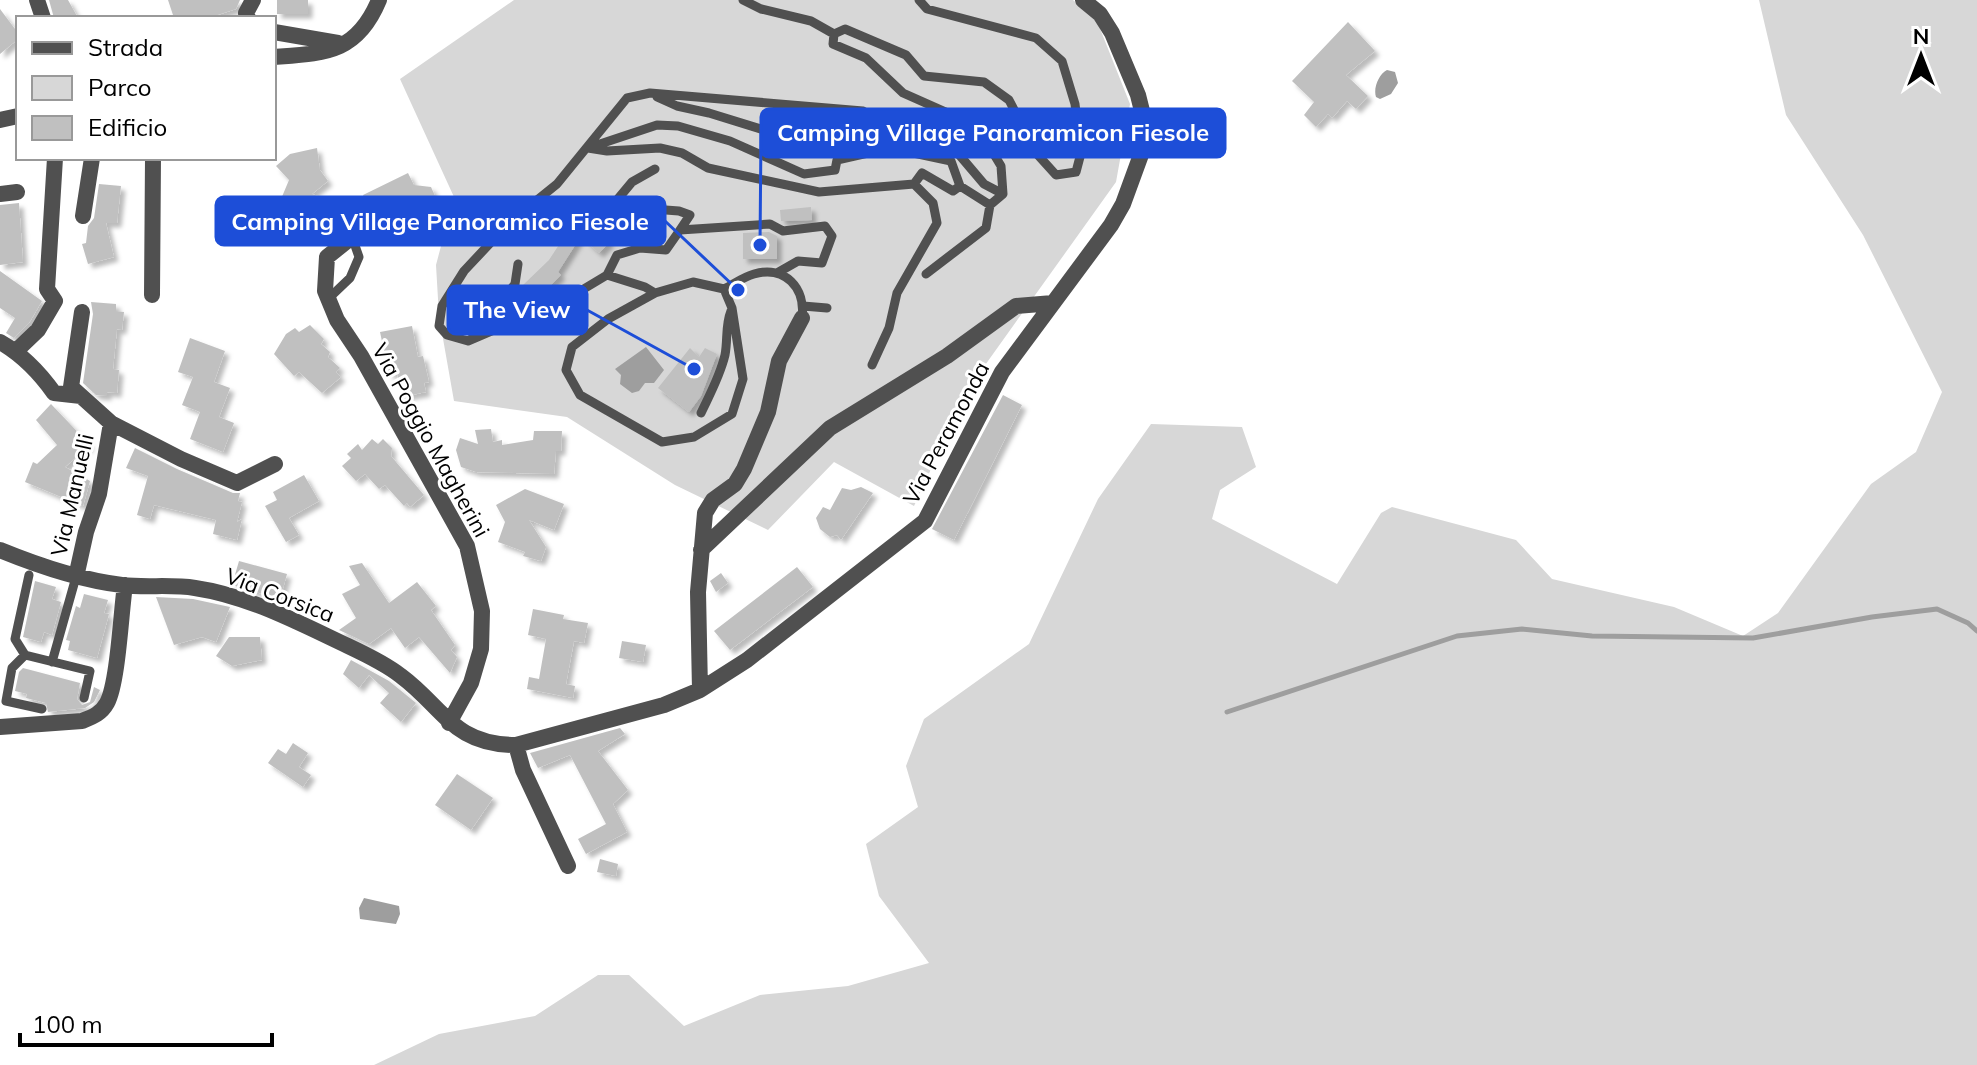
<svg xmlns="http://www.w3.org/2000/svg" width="1977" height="1065" viewBox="0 0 1977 1065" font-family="Mulish,sans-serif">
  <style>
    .green { fill: #d7d7d7 }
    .water { fill: #9e9e9e }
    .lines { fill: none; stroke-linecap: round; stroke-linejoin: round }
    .stream { stroke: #9e9e9e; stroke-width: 5 }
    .building { fill: #c0c0c0; filter: url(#shadow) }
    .lane { stroke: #505050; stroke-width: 9 }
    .street { stroke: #505050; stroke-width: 16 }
    .labels { text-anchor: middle; stroke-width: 6; stroke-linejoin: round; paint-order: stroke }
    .street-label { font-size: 22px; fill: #000; stroke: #fff }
    .leader { fill: none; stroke: #1d4ed8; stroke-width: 3 }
    .callout-dot { fill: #1d4ed8; stroke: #fff; stroke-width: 3 }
    .callout { fill: #1d4ed8; stroke: #1d4ed8; stroke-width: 3 }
    .callout-label { font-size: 24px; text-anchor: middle; font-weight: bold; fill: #fff }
  </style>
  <defs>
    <filter id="shadow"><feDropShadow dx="4.5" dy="4.5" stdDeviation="2" flood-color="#0004"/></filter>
  </defs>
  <rect width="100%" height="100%" fill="#fff"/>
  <path class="green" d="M514 0H1073L1097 21 1130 104 1116 182 968 389 914 506 834 462 768 530 675 485 567 417 454 401 439 316 436 265 454 197 400 79Z
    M1759 0H1977V1065H374L439 1034 535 1016 598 975H629L684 1026 760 995 848 986 929 963 879 896 866 844 918 807 906 766 924 719 1029 644 1098 499 1151 424 1242 427 1256 467 1220 490 1212 519 1337 584 1381 513 1392 507 1516 540 1552 579 1674 607 1743 636 1778 613 1871 484 1916 452 1942 392 1863 235 1786 115Z"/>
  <path class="water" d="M1387 70 1395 72 1398 83 1391 94 1380 99 1376 97C1373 88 1379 74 1387 70Z
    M646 347 664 370 654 383H645L639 391 632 393 620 384 621 375 615 369Z
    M364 898 399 906 400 914 396 924 360 919 359 908Z"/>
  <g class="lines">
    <path class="stream" d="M1227 712 1457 636 1522 629 1592 636 1753 638 1872 617 1937 609 1968 623 1977 631"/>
  </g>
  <path class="building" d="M49 0H68L78 18H54Z
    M168 0H240L236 9 208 18H174Z
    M277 0H308V14H277Z
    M0 9 18 33V39L0 54Z
    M1348 22 1375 51 1346 75 1368 96 1356 109 1347 101 1332 118 1328 114 1316 127 1304 115 1314 102 1292 81Z
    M317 148 320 170 328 181 312 194 328 200 323 213 335 218 326 233 315 228 314 234 305 230 302 238 274 227 279 213 276 211 289 180 276 166 290 154Z
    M408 173 414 185 431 187 440 207 411 221 408 214 370 213 363 195Z
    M99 184 121 186 117 223H106L114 257 88 264 82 244 86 243 88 226 94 218Z
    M19 203 23 262 0 265V205Z
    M811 207 812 220 781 221 780 210Z
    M597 229 610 242 599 253 585 240Z
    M568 231 579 239 558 272 561 275 537 299 523 285 549 260Z
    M769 232 777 236V259H743V233Z
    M0 271 42 301 29 323 14 338 6 333 15 318 0 308Z
    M91 302 116 304V311L124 312 122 330 117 329 113 369 119 370 117 393 107 392V396L96 395 83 383 93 314Z
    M310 325 324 339 321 344 330 352 328 357 340 368 336 372 341 377 322 393 299 372 294 376 274 354 286 334 295 328 299 332Z
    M412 326 418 357 423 356 429 382 424 383 426 392 402 397 397 373 389 375 380 332Z
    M190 338 225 351 214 382 230 388 219 417 234 423 223 452 190 439 200 412 182 405 193 377 178 372Z
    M690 348 699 357 705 348 717 354 701 396 689 412 658 388Z
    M1003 395 1022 405 954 540 932 529Z
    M51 404 90 445 65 467 90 481 83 506 25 482 33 462 37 464 57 445 36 420Z
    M491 429 493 442 502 440V445L533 440 534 431H562L561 451H556L554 474 476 472 461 467 456 450 460 438 478 444 475 430Z
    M372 439 378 444 383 439 392 448 391 456 424 495 410 507 407 503 404 506 385 485 379 489 365 474 356 481 342 466 351 458 347 454 358 444 362 450Z
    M135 448 177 469 233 493H240L238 501 242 502 237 522 242 519 237 540 213 534 216 520 154 505 150 519 137 515 148 476 126 468Z
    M304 475 319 501 289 518 299 535 286 542 265 506 277 500 273 492Z
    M861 487 873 493 841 540 837 535 830 537 820 529 816 518 823 507 830 510 842 488 851 490Z
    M525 489 564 504 554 530 529 520 546 547 541 561 523 556 525 552 498 542 505 522 496 505Z
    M239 561 287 574 280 599 232 585Z
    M362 563 389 603 417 582 436 606 431 610 455 645 451 650 457 657 450 673 419 637 405 648 391 628 369 644 339 630 356 618 342 594 360 585 349 566Z
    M797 567 813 587 730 650 714 631Z
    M721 573 728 583 716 592 710 581Z
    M35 581 56 587 52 599 61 602 52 635 44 632 41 642 23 637Z
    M84 594 108 600 104 613 109 614 97 658 68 650 70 641 66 640 76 606 80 608Z
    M156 597 193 599 230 607 216 642 202 637 174 645Z
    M533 609 564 615 563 619 588 623 584 643 574 641 566 684 575 686 573 698 527 689 529 677 539 679 546 639 528 635Z
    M229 637H260L262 660 232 666 216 656Z
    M622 641 646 645 643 662 619 658Z
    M351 660 389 681 416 703 401 722 380 703 389 693 369 675 359 688 343 674Z
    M23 668 80 683 77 699 82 705 90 702 94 687 100 690 94 702 85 708 48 712 46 703 26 698 27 694 15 691 19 672Z
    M620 728 625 734 598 751 628 790 613 804 627 832 586 854 578 839 606 824 570 755 538 768 530 753Z
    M293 743 308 753 299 767 311 775 303 787 268 763 278 749 286 754Z
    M457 774 493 798 471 830 435 805Z
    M600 859 618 864 616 876 597 872Z"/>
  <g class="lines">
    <path class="lane" d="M834 34 845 29 906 55 924 76 984 82 1009 100 1037 154 1056 175 1076 172 1081 153 1075 104 1062 61 1036 38 927 9 919 0
      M657 97 677 106 709 113 819 147 859 133 863 111
      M591 147 657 125 678 126 730 141 804 174 835 170 837 160 890 148 951 161 960 186
      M588 148 607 151 660 148 682 153 708 168 819 192 914 184 922 173 953 191 960 186 990 205 1003 194
      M612 206 632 182 655 169
      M578 230 612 206 679 211 690 215 680 230
      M926 274 986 228 990 205
      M607 275 617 255 640 248 666 250 680 230 770 224 783 231 825 226 832 236 822 263 798 261 777 273
      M724 289 732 308 743 379 732 414 694 437 662 442 580 395 566 370 572 347 608 319 655 293 693 282 724 289C734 284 743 277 754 274 785 265 806 288 802 318
      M655 293 645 287 607 275 567 299 468 341 447 335 439 326 442 306 464 271 510 222 557 184 627 98 650 93 863 111 884 125 956 151 984 184 1003 194 1001 166 986 141 948 113 903 93 866 58 833 44 834 34 811 21 761 9 743 0
      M328 299 350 278 359 257 352 237
      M803 306 827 308
      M472 338 515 284 518 264
      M872 365 889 328 897 293 937 223 933 203 914 184
      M701 413C710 394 720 376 725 355 728 339 725 326 731 311
      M25 655 15 639 29 575
      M52 662 76 577
      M42 709 6 701 12 668 25 655 90 671 84 698"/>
    <path class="street" d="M37 0 43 18
      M248 18 246 13 253 0
      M274 32 338 43
      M274 57C326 53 357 53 379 0
      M0 120 18 116
      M0 194 17 192
      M83 216 92 158
      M352 237 327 257 325 291 337 320 361 356 467 546 482 611 481 649 471 683 449 723
      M152 295 153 158
      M82 312 71 387 111 423 181 459 237 483 275 464
      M0 342C23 355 39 372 54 393L81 396
      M16 351 38 330 55 301 47 289 55 158
      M0 550C39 566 80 580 122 585 146 588 171 584 195 588 249 596 299 623 348 646 365 654 386 664 401 676 443 707 453 745 516 745L664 705 700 690 747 660 925 521 1002 372 1111 225 1123 204 1142 152 1143 115 1138 95 1112 33 1100 14 1083 0
      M701 550 830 428 947 356 1016 306 1053 303
      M76 577 86 532 99 494 111 423
      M700 690 698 592 705 513 713 500 735 484 744 469 768 412 779 361 802 318
      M0 727 82 721C92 717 101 714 107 703 118 683 121 612 125 585
      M516 745 523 770 568 866"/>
  </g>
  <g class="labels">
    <g class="street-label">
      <text transform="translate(946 433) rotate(-62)" y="8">Via Peramonda</text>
      <text transform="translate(431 440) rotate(61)" y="8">Via Poggio Magherini</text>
      <text transform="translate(72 495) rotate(-77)" y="8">Via Manuelli</text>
      <text transform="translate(280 595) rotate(21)" y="8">Via Corsica</text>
    </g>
  </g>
  <path class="leader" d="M760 245L761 133M738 290L665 221M694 369L587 310"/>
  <g class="callout-dot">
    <circle cx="760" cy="245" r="8"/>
    <circle cx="738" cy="290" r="8"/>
    <circle cx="694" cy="369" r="8"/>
  </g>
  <g class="callout">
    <rect x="761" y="109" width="464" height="48" rx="8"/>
    <rect x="216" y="197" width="449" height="48" rx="8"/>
    <rect x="448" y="286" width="139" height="48" rx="8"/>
  </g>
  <g class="callout-label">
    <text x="993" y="141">Camping Village Panoramicon Fiesole</text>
    <text x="440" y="230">Camping Village Panoramico Fiesole</text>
    <text x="517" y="318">The View</text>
  </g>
  <rect x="16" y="16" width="260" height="144" fill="#ffffff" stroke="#999999" stroke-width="2"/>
  <rect x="32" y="42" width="40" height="12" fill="#505050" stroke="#999999" stroke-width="2"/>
  <text x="88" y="56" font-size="24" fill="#000000">Strada</text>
  <rect x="32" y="76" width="40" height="24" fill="#d7d7d7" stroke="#999999" stroke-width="2"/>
  <text x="88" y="96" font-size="24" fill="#000000">Parco</text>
  <rect x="32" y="116" width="40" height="24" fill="#c0c0c0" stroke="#999999" stroke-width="2"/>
  <text x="88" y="136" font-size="24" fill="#000000">Edificio</text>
  <g transform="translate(1921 56)" stroke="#ffffff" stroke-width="6" paint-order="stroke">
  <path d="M0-6L14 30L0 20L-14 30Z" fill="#000000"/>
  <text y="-12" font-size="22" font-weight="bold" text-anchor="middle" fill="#000000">N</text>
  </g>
  <path d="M20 1033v12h252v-12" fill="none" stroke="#000000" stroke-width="4"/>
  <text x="32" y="1033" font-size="24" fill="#000000" stroke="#ffffff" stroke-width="6" paint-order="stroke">100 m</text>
</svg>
